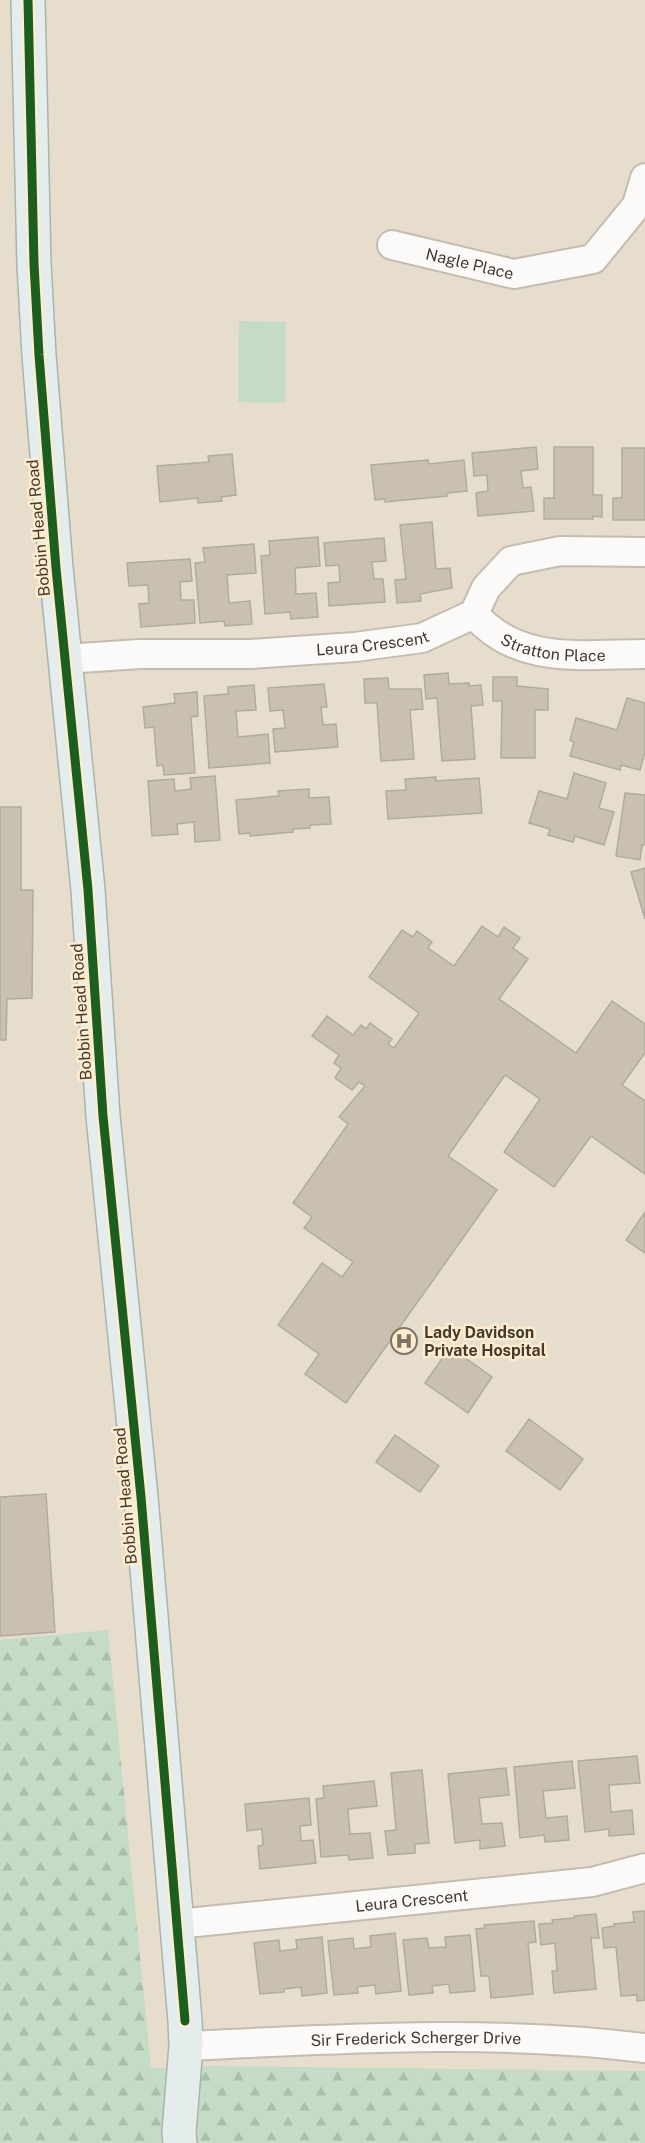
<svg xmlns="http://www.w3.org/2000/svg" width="645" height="2143" viewBox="0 0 645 2143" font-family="'Public Sans',sans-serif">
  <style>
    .forest { fill: url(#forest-firs) }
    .garden { fill: #c4dcc6 }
    .building { fill: #c9c0b0; stroke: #b2aa9e; stroke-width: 1.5 }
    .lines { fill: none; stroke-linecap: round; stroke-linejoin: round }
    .minor-casing { stroke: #c4bcb0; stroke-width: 32 }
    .major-casing { stroke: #a8b4ae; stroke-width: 36 }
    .minor { stroke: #fbfaf8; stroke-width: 28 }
    .major { stroke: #e5edec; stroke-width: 33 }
    .cycleway-casing { stroke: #ffeccf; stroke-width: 13 }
    .cycleway { stroke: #1b5e20; stroke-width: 9 }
    .labels { text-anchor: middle; stroke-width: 5; stroke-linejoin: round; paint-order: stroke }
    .street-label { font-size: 16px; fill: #423b2f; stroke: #ffeccf }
    .poi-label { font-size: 16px; font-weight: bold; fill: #423b2f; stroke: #ffeccf; text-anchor: start }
  </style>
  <defs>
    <pattern id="forest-firs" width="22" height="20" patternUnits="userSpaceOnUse" patternTransform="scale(1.5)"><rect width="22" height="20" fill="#c4dcc6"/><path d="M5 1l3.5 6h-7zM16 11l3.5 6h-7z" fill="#aabeaa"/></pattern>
  </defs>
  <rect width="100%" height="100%" fill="#e7ddcd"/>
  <path class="forest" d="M108 1630 151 2068 216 2066 645 2071V2143H0V1640Z"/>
  <path class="garden" d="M239 321 286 322 285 403 238 402Z"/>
  <path class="building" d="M536 447 538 469 521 471 523 488 531 487 534 511 478 516 476 493 488 491 487 475 474 476 472 453Z
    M554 447H593V495H602V517L593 516V519H544V498H554Z
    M622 448H645V520H613V498H622Z
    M232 454 236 495 221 497 222 501 198 503V498L160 502 157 466 209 462 208 456Z
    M428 460 429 464 464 460 467 491 447 493V496L385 502V499L375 500 371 465Z
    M432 522 436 569 450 568 452 588 420 594 421 601 397 603 395 580 406 579 400 525Z
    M318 537 320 566 295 568 296 594 316 593 318 617 291 619 290 612 265 614 261 556 270 555 269 541Z
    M384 538 386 561 372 562 374 579H383L385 602 329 606 328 583 340 582 339 565 326 566 324 543Z
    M254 544 256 573 227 575 229 603 250 601 252 624 225 626 224 621 200 623 195 563 205 562 203 548Z
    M190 559 192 581 180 582 181 600H194L195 623 141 627 139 604 149 603 148 585 129 586 127 563Z
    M448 673 449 684 469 683V686L481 685 483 705 471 706 475 759 442 761 437 698 426 699 424 675Z
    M493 677H517V686L548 689V710H535V758H501L502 701H493Z
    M388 678 389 689H421L423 709 410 710 414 759 381 761 377 703H365L364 679Z
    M324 684 327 707H321L323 725 336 724 338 747 275 752 273 729 285 728 283 710 270 711 268 688Z
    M254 685 256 710 236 711 238 737 268 734 270 763 209 768 204 696 228 694V687Z
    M197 692 198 716 191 717 195 773 164 775 163 765 157 766 154 727 145 728 143 707 175 703 174 694Z
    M627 698 645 703V752L640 770 621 765 620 770 570 756 574 742 570 740 576 718 617 730Z
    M574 773 606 783 599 808 614 812 604 845 575 836 573 842 548 835 550 829 529 823 539 791 567 799Z
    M215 776 220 840 195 842 194 822 177 824 178 834 152 836 148 781 174 779 175 791 191 789 190 778Z
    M436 777V781L479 778 482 813 388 819 386 791 406 790 405 779Z
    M309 789V798L329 797 331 824 310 825V828L293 829V832L250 836V833L239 834 236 800 279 796 278 791Z
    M625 793 645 795V845H642L640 860 616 856Z
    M0 807H21V890H33L32 998 7 999 6 1040H0Z
    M645 868V919L631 872Z
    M482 926 498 937 504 927 520 938 513 948 528 959 499 999 576 1053 612 1001 645 1024V1053L622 1085 645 1101V1174L591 1136 554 1187 504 1152 540 1099 505 1075 448 1156 497 1190 346 1403 305 1374 319 1354 278 1325 322 1263 342 1277 353 1262 304 1228 312 1217 293 1203 348 1124 339 1117 365 1086 359 1082 352 1090 335 1078 341 1068 334 1063 339 1055 312 1036 327 1016 353 1035 361 1025 366 1029 370 1023 392 1039 388 1044 394 1048 419 1013 369 977 402 930 413 937 417 931 432 942 428 948 454 966Z
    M645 1212V1253L626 1240Z
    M450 1347 492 1377 468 1413 425 1383Z
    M529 1419 583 1459 560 1490 506 1451Z
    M395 1435 439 1466 420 1492 376 1462Z
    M46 1494 55 1632 0 1636V1497Z
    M637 1756 640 1783 609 1785 611 1812 632 1810 634 1834 609 1836V1829L585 1832 578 1761Z
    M572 1761 575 1788 543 1791 546 1818 567 1816 569 1840 545 1842 544 1835 520 1838 514 1767Z
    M506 1768 509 1795 479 1798 482 1824 502 1823 505 1846 480 1849V1840L455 1843 448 1774Z
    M422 1770 429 1843 415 1844V1853L388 1855 385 1831 396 1830 391 1773Z
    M374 1781 377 1806 348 1809 350 1834 370 1833 373 1858 349 1860 348 1855 321 1857 316 1799 324 1798 323 1786Z
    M309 1798 311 1825 300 1826 301 1841 313 1840 316 1863 260 1869 258 1846 263 1845 262 1829 247 1831 245 1804Z
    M645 1911V2000L637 2001V1995L621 1996 616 1947 604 1948 602 1928 614 1926V1924L634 1922 633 1912Z
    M596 1914 599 1938H591L596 1989 554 1993 552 1971H557L555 1943 541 1945 539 1924 553 1923 552 1920 574 1918V1916Z
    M534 1921 536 1942 528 1943 533 1994 491 1998 489 1976H481L476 1929 485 1928 484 1925Z
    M395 1933 401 1991 376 1994 375 1985 357 1987 358 1993 334 1995 328 1941 353 1938 354 1949 371 1947 370 1936Z
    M470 1935 475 1991 450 1993 449 1984 432 1986 433 1993 409 1995 403 1940 427 1938 429 1948 446 1947 445 1937Z
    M322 1937 327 1993 302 1996 301 1987 284 1989V1992L260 1994 254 1943 279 1940 280 1951 297 1949 296 1940Z"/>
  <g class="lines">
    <defs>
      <g id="minor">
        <path id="s1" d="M392 245 514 274 593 259 637 205 645 178"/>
        <path id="s2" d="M474 614C519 666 583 654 645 654"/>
        <path id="s3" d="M65 659 140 654H250L355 647 422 638 474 614 486 588 511 561 560 551 645 552"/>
        <path id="s4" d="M177 1924 592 1882 645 1868"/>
        <path id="s5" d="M186 2046C339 2039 493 2029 645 2048"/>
      </g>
      <path id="major" d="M28 0 34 264 39 355 56 568 88 890 103 1116 141 1497 185 2021 186 2046 179 2132 180 2143"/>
    </defs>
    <use href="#minor" class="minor-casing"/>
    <use href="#major" class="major-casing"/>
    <use href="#minor" class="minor"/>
    <use href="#major" class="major"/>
    <defs>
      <path id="cycleway" d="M28 0 34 264 39 355 56 568 88 890 103 1116 141 1497 185 2021"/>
    </defs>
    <use href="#cycleway" class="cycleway-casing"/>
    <use href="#cycleway" class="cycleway"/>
  </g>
  <defs>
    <symbol id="hospital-ring" viewBox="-11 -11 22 22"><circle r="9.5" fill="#ffeccf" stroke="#7c7466" stroke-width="1.5"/><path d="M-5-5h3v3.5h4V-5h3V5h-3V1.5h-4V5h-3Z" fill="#7c7466"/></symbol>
  </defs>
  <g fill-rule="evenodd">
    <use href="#hospital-ring" x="389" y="1326" width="30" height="30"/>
  </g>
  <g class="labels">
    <g class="street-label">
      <text dy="6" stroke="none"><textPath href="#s1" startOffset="80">Nagle Place</textPath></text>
      <text transform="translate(38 528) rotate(-95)" y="6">Bobbin Head Road</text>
      <text dy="6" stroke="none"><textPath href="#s3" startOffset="308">Leura Crescent</textPath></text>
      <text dy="6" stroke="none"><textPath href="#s2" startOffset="90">Stratton Place</textPath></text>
      <text transform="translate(81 1012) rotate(-94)" y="6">Bobbin Head Road</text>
      <text transform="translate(125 1496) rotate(-95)" y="6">Bobbin Head Road</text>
      <text dy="6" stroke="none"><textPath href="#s4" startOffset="236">Leura Crescent</textPath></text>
      <text dy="6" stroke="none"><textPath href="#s5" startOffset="230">Sir Frederick Scherger Drive</textPath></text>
    </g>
    <g class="poi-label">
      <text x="424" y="1338">Lady Davidson<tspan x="424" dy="18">Private Hospital</tspan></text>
    </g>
  </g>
</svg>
